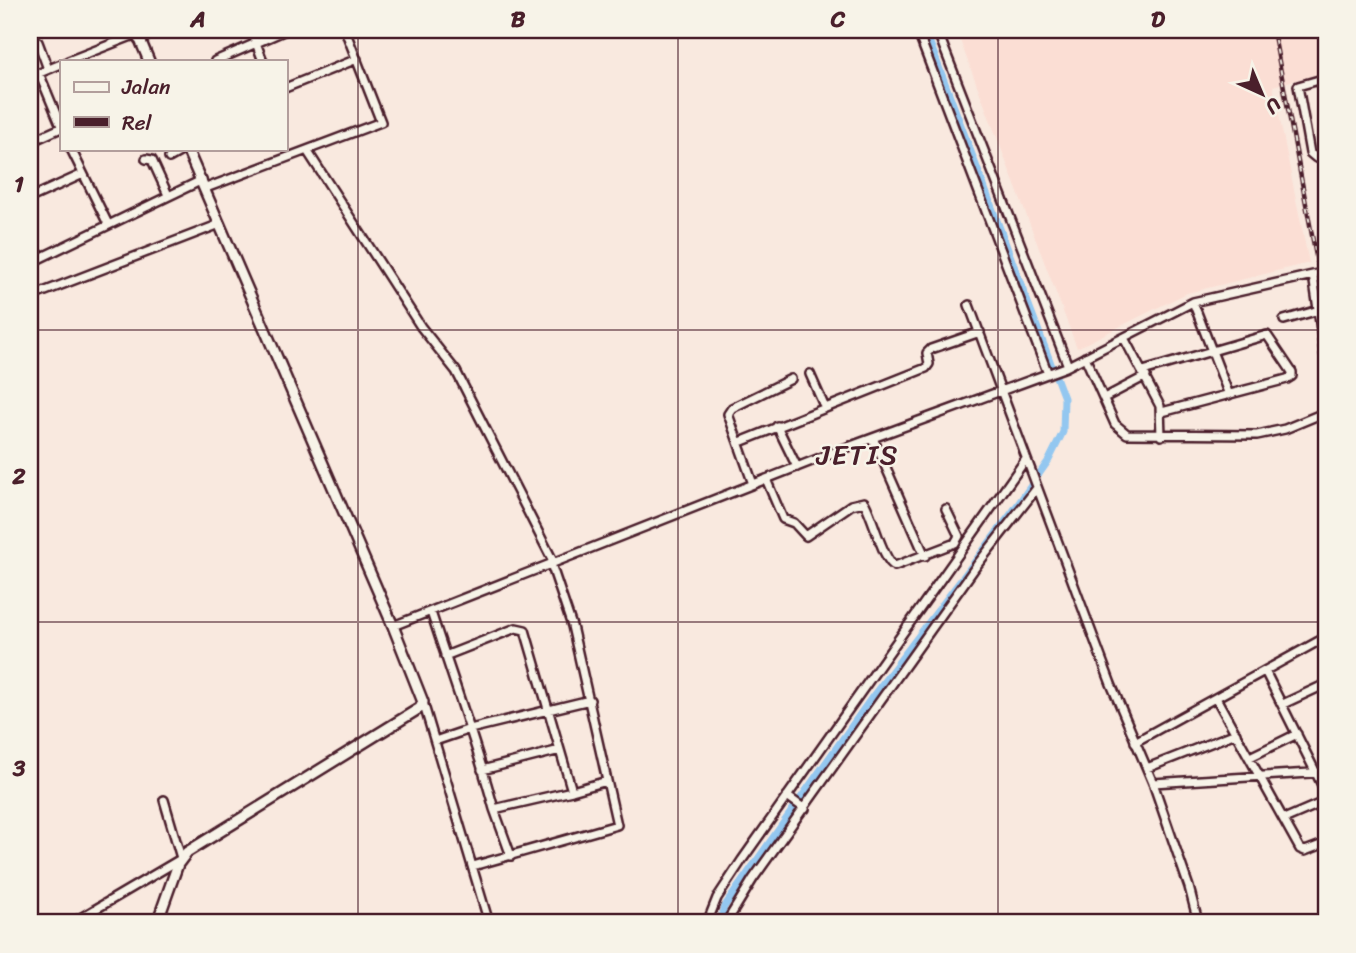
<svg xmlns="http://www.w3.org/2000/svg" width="1356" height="953" viewBox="0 0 1356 953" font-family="Sriracha,sans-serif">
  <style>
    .built { fill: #fbded4 }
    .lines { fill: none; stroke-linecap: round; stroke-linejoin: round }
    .canal { stroke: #93c7f0; stroke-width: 7 }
    .minor-casing { stroke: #4a1f2b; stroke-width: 12 }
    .major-casing { stroke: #4a1f2b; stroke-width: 14 }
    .minor { stroke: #f7f3e8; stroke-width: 7 }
    .major { stroke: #f7f3e8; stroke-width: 9 }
    .rail-casing { stroke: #4a1f2b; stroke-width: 4.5 }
    .rail { stroke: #f7f3e8; stroke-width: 2; stroke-dasharray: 5; stroke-linecap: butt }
    .grid { fill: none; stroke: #4a1f2b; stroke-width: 2; stroke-opacity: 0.55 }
    .labels { text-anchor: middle; stroke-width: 5; stroke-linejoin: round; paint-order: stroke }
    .quarter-label { font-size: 28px; letter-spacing: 2px; fill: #4a1f2b; stroke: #f7f3e8 }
    .neatline { fill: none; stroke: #4a1f2b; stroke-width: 2.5 }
    .grid-label { font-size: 23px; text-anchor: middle; font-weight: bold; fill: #4a1f2b }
  </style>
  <rect width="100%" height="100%" fill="#f9e9df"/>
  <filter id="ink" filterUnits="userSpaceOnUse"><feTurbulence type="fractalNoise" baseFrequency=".0143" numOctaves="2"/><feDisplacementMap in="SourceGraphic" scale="14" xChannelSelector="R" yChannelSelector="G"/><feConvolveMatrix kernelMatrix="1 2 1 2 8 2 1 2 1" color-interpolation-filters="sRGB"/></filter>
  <g filter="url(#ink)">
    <path class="built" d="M956 30H1326V72L1273 86 1309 263 1187 293 1077 348Z"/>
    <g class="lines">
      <path class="canal" d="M719 923 724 907 872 697 1013 511 1049 460 1063 432 1064 398 925 30"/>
      <defs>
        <path id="minor" d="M251 30 263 61
          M917 30 1048 374
          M937 30 1068 366
          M38 42 48 69
          M68 61 137 34
          M215 61 286 30
          M39 73 61 126
          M30 77 61 64
          M1326 78 1298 86 1310 153 1316 158 1326 154
          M285 88 357 59
          M30 142 61 128
          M71 149 108 224
          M308 152 421 327 456 371 554 563
          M169 158 185 149
          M146 159 152 160 168 195
          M206 188 381 122 345 30
          M30 198 83 174
          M30 263 202 180
          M1313 275 1326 364
          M30 297 220 224
          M1193 302 1229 395
          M969 305 1111 684 1153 783 1189 887 1196 914 1191 923
          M1284 320 1319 310
          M1124 338 1160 406 1161 436
          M1085 357 1115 424 1127 434 1257 435 1285 429 1326 412
          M1143 371 1267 335 1292 372V376L1287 379 1162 412
          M810 374 825 408
          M1104 398 1146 376
          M777 426 797 467
          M873 438 925 556
          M740 442 926 368 929 364 927 353 931 349 980 332
          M766 479 783 519 794 523 806 536 851 505 864 502C873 516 883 562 895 566L955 543 959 536 946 509
          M753 484 728 414 732 408 791 379
          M431 612C452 677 476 742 494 809L572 791 525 630 516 628 445 656
          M393 626 840 450 1066 367 1193 302 1326 272
          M1265 671 1326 793
          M1216 698 1300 849 1305 851 1326 843
          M423 702 489 923
          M1283 704 1326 684
          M435 741 470 729 590 700
          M1135 742 1326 637
          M1250 757 1297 734
          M1147 768 1236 733
          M482 770 560 750
          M1153 783 1326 772
          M572 791 607 781
          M787 796 805 809
          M164 800 181 858
          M494 809 511 856
          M1284 819 1326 801
          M473 866 617 825 572 626 551 564
          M72 923 179 860
          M707 923 717 898 742 860 1026 459
          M726 923 753 879 977 565 1037 488"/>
        <path id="major" d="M136 30 149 61
          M139 39 158 30
          M157 923 178 864 187 852 420 708 423 702 393 626 187 149"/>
      </defs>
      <use href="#minor" class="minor-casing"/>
      <use href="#major" class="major-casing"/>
      <use href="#minor" class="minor"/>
      <use href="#major" class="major"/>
      <defs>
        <path id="rail" d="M1273 30 1326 309"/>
      </defs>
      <use href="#rail" class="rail-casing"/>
      <use href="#rail" class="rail"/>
    </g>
  </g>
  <path class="grid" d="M358 30V923M678 30V923M998 30V923M30 330H1326M30 622H1326"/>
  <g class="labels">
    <g class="quarter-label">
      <text x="858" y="464">JETIS</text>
    </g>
  </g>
  <rect width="1356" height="953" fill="none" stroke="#f7f3e8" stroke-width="77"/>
  <rect x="60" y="60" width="228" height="91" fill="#f7f3e8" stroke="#b29e9c" stroke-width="2"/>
  <rect x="74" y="82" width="35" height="10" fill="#f7f3e8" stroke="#b29e9c" stroke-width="2"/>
  <text x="122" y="94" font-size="21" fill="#4a1f2b">Jalan</text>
  <rect x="74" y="117" width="35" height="10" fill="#4a1f2b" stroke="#b29e9c" stroke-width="2"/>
  <text x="122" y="130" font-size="21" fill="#4a1f2b">Rel</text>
  <g transform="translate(1262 94) rotate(136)" stroke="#f7f3e8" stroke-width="5" paint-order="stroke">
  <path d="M0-5L12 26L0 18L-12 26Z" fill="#4a1f2b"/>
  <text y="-10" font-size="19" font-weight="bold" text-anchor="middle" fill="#4a1f2b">U</text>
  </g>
  <rect x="38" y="38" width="1280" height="876" class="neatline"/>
  <g class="grid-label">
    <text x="198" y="27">A</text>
    <text x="518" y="27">B</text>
    <text x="838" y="27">C</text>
    <text x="1158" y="27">D</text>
    <text x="19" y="192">1</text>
    <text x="19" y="484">2</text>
    <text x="19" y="776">3</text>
  </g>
</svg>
